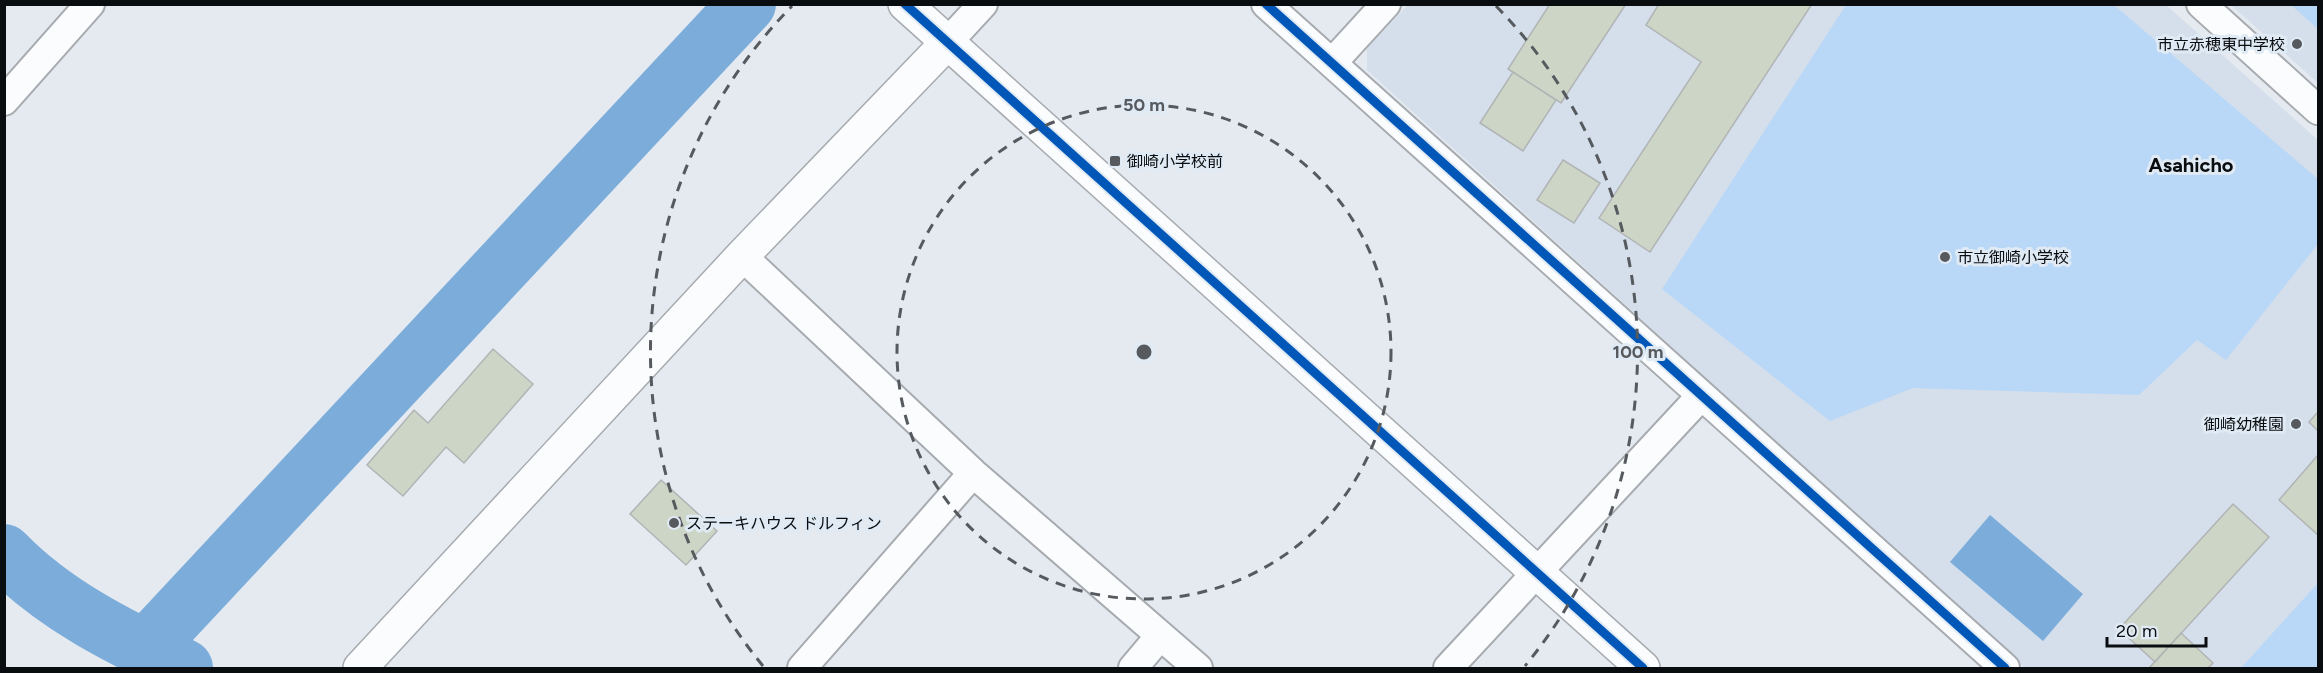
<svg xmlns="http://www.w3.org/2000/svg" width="2323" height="673" viewBox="0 0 2323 673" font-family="Figtree,'Noto Sans JP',sans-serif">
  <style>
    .built { fill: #d4dfeb }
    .green { fill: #b9d7f7 }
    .water { fill: #7cacda }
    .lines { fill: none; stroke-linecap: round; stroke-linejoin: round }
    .river { stroke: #7cacda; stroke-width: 58 }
    .building { fill: #cdd5c6; stroke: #b1b4b5; stroke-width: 1.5 }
    .street-casing { stroke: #a7abb0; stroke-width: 32 }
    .secondary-casing { stroke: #a7abb0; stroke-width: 36 }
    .street { stroke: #fbfcfd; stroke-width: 28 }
    .secondary { stroke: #fbfcfd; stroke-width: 33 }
    .cycleway-casing { stroke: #e0eaf4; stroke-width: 13 }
    .cycleway { stroke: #0057b8; stroke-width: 9 }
    .ring { fill: none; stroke: #565a5e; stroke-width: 3; stroke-dasharray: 10 8 }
    .poi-dot { fill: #565a5e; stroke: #e0eaf4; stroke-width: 2 }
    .labels { text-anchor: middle; stroke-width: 6; stroke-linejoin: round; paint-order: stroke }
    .poi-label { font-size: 16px; fill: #090d10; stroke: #e0eaf4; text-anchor: start }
    .quarter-label { font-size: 20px; font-weight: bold; fill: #090d10; stroke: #e0eaf4 }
    .centre { fill: #565a5e; stroke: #e0eaf4; stroke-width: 3 }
    .ring-label { font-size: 18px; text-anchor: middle; font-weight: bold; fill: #565a5e; stroke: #e0eaf4; stroke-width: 6; stroke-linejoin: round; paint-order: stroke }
  </style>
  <rect width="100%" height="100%" fill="#e4eaf0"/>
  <path class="built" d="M1408 5H2166L2318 140V668H2025L1367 70V48Z
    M2231 5H2318V83Z"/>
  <path class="green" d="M1846 5H2114L2318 179V244L2226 360 2197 340 2139 395 1913 388 1830 421 1662 289Z
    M2291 5H2318V29Z
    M2318 583V668H2241Z"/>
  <path class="water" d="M1990 515 2083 594 2043 641 1950 562Z"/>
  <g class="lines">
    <path class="river" d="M4 553C54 605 120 637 184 668
      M145 649 747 4"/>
  </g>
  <path class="building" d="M1550 4H1626L1561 103 1508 69Z
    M1659 4H1812L1650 252 1599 218 1701 62 1646 25Z
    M1513 72 1556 100 1523 151 1480 123Z
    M1563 160 1600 183 1574 223 1537 200Z
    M493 349 533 384 464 463 446 447 403 496 367 465 414 410 428 423Z
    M2318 412V431L2309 422Z
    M2318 455V535L2279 500Z
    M661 480 717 531 686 565 630 514Z
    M2233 504 2269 537 2155 662 2119 629Z
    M2181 633 2213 663 2208 668H2149Z"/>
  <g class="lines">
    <defs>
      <path id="street" d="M1266 4 2005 668
        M2201 4 2318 110
        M947 43 983 4
        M1332 63 1386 4
        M4 101 90 4
        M742 256 973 473 1198 668
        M802 668 973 473
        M1133 668 1160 636
        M1448 668 1701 396"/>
      <path id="secondary" d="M905 4 1643 668
        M360 668 742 256 947 43"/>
    </defs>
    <use href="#street" class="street-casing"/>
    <use href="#secondary" class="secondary-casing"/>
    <use href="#street" class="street"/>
    <use href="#secondary" class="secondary"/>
    <defs>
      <path id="cycleway" d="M905 4 1643 668
        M1266 4 2005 668"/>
    </defs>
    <use href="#cycleway" class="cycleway-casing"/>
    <use href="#cycleway" class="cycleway"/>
  </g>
  <g class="ring">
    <circle cx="1144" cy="352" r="247"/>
    <path d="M763 666A494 494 0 0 1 792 6M1496 6A494 494 0 0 1 1525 666"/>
  </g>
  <g class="poi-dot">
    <circle cx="2297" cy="44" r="6"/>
    <rect x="1109" y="155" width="12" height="12" rx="3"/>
    <circle cx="1945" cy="257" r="6"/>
    <circle cx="2296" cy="424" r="6"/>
    <circle cx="674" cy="523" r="6"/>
  </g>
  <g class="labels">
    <g class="poi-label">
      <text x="2285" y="50" text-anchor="end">市立赤穂東中学校</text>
      <text x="1127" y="167">御崎小学校前</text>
      <text x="1957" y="263">市立御崎小学校</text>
      <text x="2284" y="430" text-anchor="end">御崎幼稚園</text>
      <text x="686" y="529">ステーキハウス ドルフィン</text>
    </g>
    <g class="quarter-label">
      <text x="2191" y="172">Asahicho</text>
    </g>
  </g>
  <circle cx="1144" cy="352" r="9" class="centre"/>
  <g class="ring-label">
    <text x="1144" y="111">50 m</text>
    <text x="1638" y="358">100 m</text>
  </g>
  <rect width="2323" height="673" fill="none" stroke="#090d10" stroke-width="12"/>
  <path d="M2107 637v9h99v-9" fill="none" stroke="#090d10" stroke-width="3"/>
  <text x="2116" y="637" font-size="18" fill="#090d10" stroke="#e0eaf4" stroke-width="4.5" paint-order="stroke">20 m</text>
</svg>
